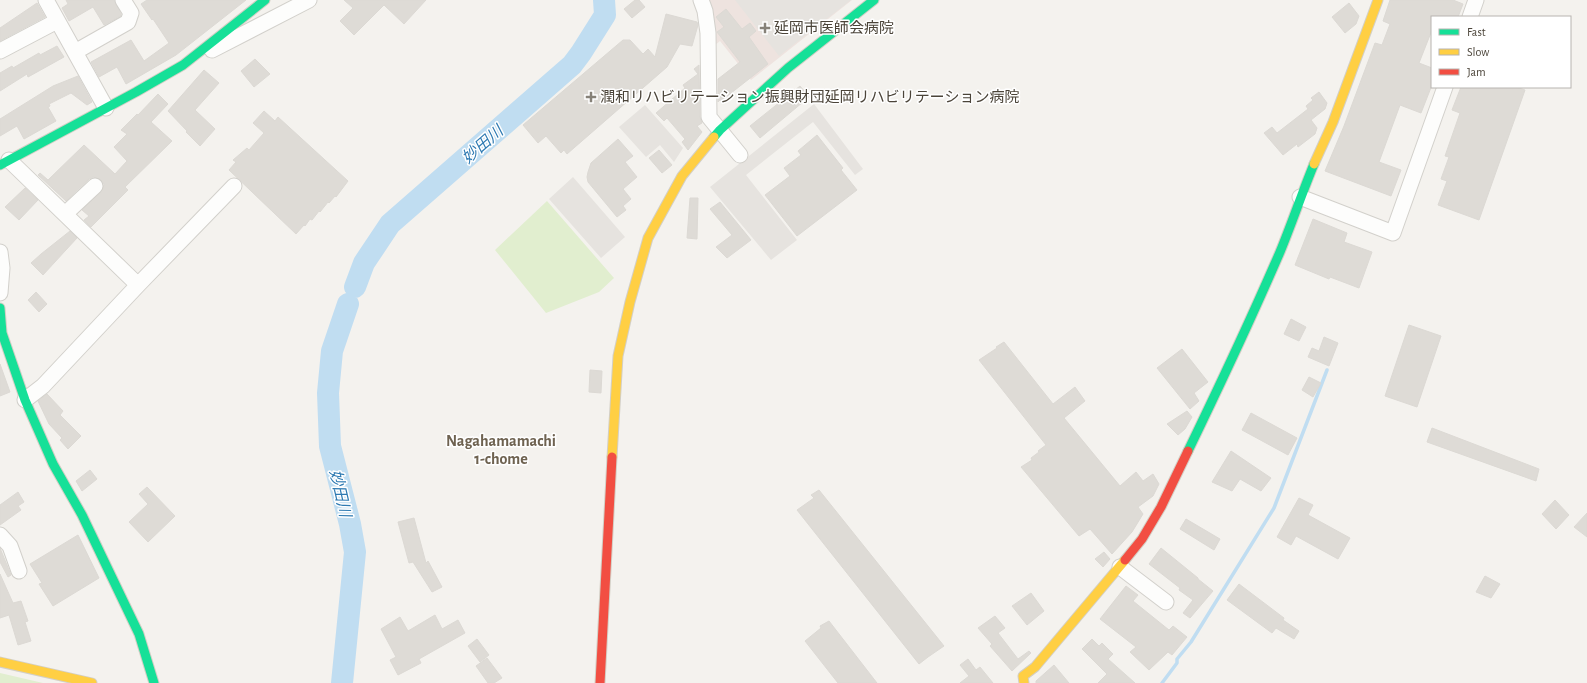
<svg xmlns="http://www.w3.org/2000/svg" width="1587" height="683" viewBox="0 0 1587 683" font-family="'Alegreya Sans','Noto Sans JP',sans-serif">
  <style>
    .medical { fill: #eee3df }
    .green { fill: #e1eecf }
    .parking { fill: #e6e3df }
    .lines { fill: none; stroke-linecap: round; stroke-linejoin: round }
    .stream { stroke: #c0ddf1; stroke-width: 3.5 }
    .river { stroke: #c0ddf1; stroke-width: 22 }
    .building { fill: #dedbd6; stroke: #dcd9d4 }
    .street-casing { stroke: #d2d0cb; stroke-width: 17 }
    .fast-casing { stroke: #d3cfc5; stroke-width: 11 }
    .slow-casing { stroke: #d3cfc5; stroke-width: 11 }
    .jam-casing { stroke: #d3cfc5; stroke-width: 11 }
    .street { stroke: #fdfdfc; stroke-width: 15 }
    .fast { stroke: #16e098; stroke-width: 9 }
    .slow { stroke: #ffcf43; stroke-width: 9 }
    .jam { stroke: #f24e42; stroke-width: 9 }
    .poi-dot { fill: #868178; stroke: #fff; stroke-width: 1.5 }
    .labels { text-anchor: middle; stroke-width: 3; stroke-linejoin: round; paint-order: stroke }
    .poi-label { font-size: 15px; fill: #4b4439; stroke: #fff; text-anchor: start }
    .water-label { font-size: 16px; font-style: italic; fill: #2e7ab2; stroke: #fff }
    .neighbourhood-label { font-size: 16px; font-weight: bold; fill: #6e6250; stroke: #fff }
  </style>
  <rect width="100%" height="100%" fill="#f4f2ee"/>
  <path class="medical" d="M707 0H852L751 80 720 41 714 46Z"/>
  <path class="green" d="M547 201 614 278 599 292 546 313 495 250Z
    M0 673 43 683H0Z"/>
  <path class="parking" d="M735 0H851L779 56Z
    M814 104 863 169 855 175 813 122 746 175 797 240 771 260 710 187Z
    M645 105 683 148 674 162 660 145 646 157 619 127Z
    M573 177 625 237 601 258 549 199Z"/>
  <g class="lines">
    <path class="stream" d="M1162 683 1177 663V659L1191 642 1274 508 1327 370"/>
    <path class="river" d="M355 287 364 263 390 224 572 65 581 53 605 15 604 0
      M342 683 355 552 350 524 330 446 328 393 332 351 348 304"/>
  </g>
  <path class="building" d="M66 0H114L121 14V16L104 25 93 7 69 21 62 8 68 4Z
    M147 0H246L176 55 126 84 117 67 99 77 91 62 131 40 144 61 169 43 153 19 152 20 141 4Z
    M344 0H426L404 24 384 5 354 35 340 21 353 8Z
    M635 0H639L645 7 632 18 624 9Z
    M1390 0H1453L1463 4 1458 17H1432V30L1419 63 1432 68V85L1421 113 1400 105 1379 162 1401 170 1391 196 1325 171 1344 126 1375 43 1382 45 1390 24 1383 21Z
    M37 3 45 17 0 41V28Z
    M1349 3 1359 16 1356 24 1345 33 1332 17Z
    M726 9 742 29 750 23 756 31 749 37 768 64 721 101 720 100 718 102V79L740 62 717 32 724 27 716 17Z
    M666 14 697 22 698 25 692 46 680 44 667 67 567 154 564 150 561 153 546 136 538 143 523 125 623 40H630L643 54 648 49 655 57Z
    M57 46 64 57 28 77 27 74 0 91V73L12 66 13 68 39 53 40 55Z
    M255 59 270 74 254 87 241 71Z
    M699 65 700 117 702 123 697 126 702 132 688 150 682 142 685 139 667 118 664 121 656 113 685 88 683 85 698 74 694 69Z
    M204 70 219 83 195 110 215 129 200 146 186 132 187 131 168 111Z
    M78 76 92 102 87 105 71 93 49 104 50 106 48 107 56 121 24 139 17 126 0 136V119L53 86Z
    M800 86 809 97 760 138 750 126Z
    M1461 87H1516L1525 90 1479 220 1438 205 1447 181 1441 179 1449 157 1445 156 1460 113 1452 110Z
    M1319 92 1327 103 1325 109 1311 120 1317 128 1315 134 1298 147 1297 144 1283 155 1264 133 1272 127 1277 133 1308 109 1306 106 1313 100 1311 98Z
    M158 94 168 104 151 122 172 141 125 187 128 190 91 227 84 220 89 216 82 210 103 189 104 184 101 180 93 177 89 179 66 201 38 175 40 173 48 180 84 145 115 174 127 161 114 147 127 134 121 130 137 114 138 115Z
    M264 111 275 121 278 117 348 181 336 197 335 196 329 203 328 202 320 212 319 211 312 220 310 219 305 226 304 225 296 234 229 170 236 162 233 160 247 148 249 150 264 133 253 123Z
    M817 135 843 168 841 170 857 190 797 236 765 195 790 176 784 168 801 155 798 151Z
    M618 139 633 156 625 162 637 177 623 189 631 199 623 206 626 210 617 217 588 182 587 177 588 172 591 163Z
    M659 150 672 165 662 173 649 158Z
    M25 188 38 200 19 220 5 207Z
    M690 198H698L697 239 687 238Z
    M720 202 751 240 727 258 716 247 732 235 710 209Z
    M1313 219 1347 233 1344 242 1372 252 1359 288 1330 277 1329 279 1295 265Z
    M70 231 77 238 43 275 31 263 41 254Z
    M36 292 47 304 39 312 28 300Z
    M1291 319 1306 327 1299 341 1284 334Z
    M1409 325 1441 336 1417 407 1385 396Z
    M1324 337 1338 343 1329 366 1308 357 1312 348 1319 351Z
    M1004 342 1053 404 1075 387 1085 401 1064 418 1120 486 1136 472 1143 481 1153 474 1159 484 1153 496 1138 507 1143 514 1132 532 1112 554 1090 529 1079 536 1021 467 1032 460 1031 458 1039 452 1038 451 1046 445 979 360 997 348 996 347Z
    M1182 349 1208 382 1194 393 1199 401 1190 409 1157 368Z
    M0 364 10 392 0 396Z
    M590 370 602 371 601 393 589 392Z
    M1309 377 1321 383 1313 397 1302 390Z
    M47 394 63 411 60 415 81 436 68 449 60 440 62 438 49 424 38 401Z
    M1187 411 1192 417 1185 429 1178 435 1167 424Z
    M1251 413 1297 438 1288 455 1242 430Z
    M1432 428 1539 469 1536 481 1427 442Z
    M1231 451 1271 478 1261 491 1240 479 1232 491 1212 482Z
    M90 470 97 479 82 491 76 481Z
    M147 487 175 516 148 542 129 522 148 504 139 494Z
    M819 490 944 646 928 657 919 664 797 510 814 498 811 495Z
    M18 492 24 502 18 506 21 510 0 525V505Z
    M1299 498 1313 505 1308 515 1350 538 1338 559 1296 536 1291 545 1277 537Z
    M1555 500 1569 515 1556 529 1542 514Z
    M1587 513V537L1574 527Z
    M414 518 426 563 428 561 442 587 432 592 413 562 409 563 398 522Z
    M1186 519 1220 539 1214 550 1180 529Z
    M78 535 99 578 53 606 39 584 42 583 30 564Z
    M0 548 11 575 8 577 0 562Z
    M1161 548 1198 578V579L1213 591 1190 618 1183 613 1193 600 1179 590 1180 588 1149 564Z
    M1104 552 1110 559 1103 567 1095 559Z
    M0 574 13 603 21 601 28 621 25 622 31 641 18 645 9 615 0 618Z
    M1485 576 1500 584 1491 598 1476 592Z
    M1239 584 1284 618 1283 620 1299 631 1294 639 1276 628 1272 633 1227 600Z
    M1126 586 1138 595 1133 601 1169 630 1173 626 1187 637 1172 655 1168 652 1149 670 1130 652 1136 647 1100 619Z
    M1031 593 1044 611 1027 625 1012 606Z
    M435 615 442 629 458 620 465 633 419 659 421 663 398 675 390 660 396 657 381 629 400 617 408 631Z
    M995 616 1005 628 998 633 1018 659 1029 651 1031 653 1012 671 990 646 992 644 978 628Z
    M829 621 877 683H838L805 641 821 628 820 626Z
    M477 639 489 655 480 662 468 646Z
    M1092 639 1099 646 1102 643 1113 654 1108 659 1135 683H1098L1107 674 1082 649Z
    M487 658 502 678 494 683H488L476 666Z
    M968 659 976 670 980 667 993 683H960L969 676 960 665Z
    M1054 665 1069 683H1036V681Z"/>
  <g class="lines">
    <defs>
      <path id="street" d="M46 0 106 108
        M701 0 705 11 708 33 709 117 740 155
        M1470 17 1476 0
        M212 50 309 0
        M0 51 57 21
        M75 52 128 22 131 13 123 0
        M9 160 138 285
        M1300 197 1393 233 1445 87
        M65 214 95 186
        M0 252 2 268 0 293
        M25 400 43 386 138 285 234 186
        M0 535 10 546 19 571
        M1120 567 1166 602"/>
      <path id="fast" d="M714 137 720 130 788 68 874 0
        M0 165 136 92 183 65 265 0
        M0 308 2 333 25 400 53 464 82 515 139 634 154 683
        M1188 451C1220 385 1251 319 1280 252 1292 223 1302 193 1314 164"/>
      <path id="slow" d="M1314 164 1333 122 1378 0
        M612 457 618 356 630 302 648 238 682 176 714 137
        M0 662 92 683
        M1024 683 1023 676 1035 667 1125 560"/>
      <path id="jam" d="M1125 560 1142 539 1161 507 1188 451
        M600 683 612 457"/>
    </defs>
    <use href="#street" class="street-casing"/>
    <use href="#fast" class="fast-casing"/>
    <use href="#slow" class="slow-casing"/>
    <use href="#jam" class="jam-casing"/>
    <use href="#street" class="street"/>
    <use href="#fast" class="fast"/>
    <use href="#slow" class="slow"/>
    <use href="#jam" class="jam"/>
  </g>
  <g class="poi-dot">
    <path d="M763 22h4v4h4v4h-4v4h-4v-4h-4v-4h4z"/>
    <path d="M589 91h4v4h4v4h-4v4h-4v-4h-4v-4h4z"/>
  </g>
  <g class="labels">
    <g class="poi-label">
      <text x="774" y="33">延岡市医師会病院</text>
      <text x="600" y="102">潤和リハビリテーション振興財団延岡リハビリテーション病院</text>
    </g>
    <g class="water-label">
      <text transform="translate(482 144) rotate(-41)" y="6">妙田川</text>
      <text transform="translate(341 493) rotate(77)" y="6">妙田川</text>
    </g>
    <g class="neighbourhood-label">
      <text x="501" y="446">Nagahamamachi<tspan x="501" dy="18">1-chome</tspan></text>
    </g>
  </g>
  <rect x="1431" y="16" width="140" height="72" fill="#ffffff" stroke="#b7b4b0"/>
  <rect x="1439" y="29" width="20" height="6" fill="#16e098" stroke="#b7b4b0"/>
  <text x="1467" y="36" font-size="12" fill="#4b4439">Fast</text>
  <rect x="1439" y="49" width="20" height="6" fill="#ffcf43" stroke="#b7b4b0"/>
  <text x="1467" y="56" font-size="12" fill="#4b4439">Slow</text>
  <rect x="1439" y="69" width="20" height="6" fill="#f24e42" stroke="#b7b4b0"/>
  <text x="1467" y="76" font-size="12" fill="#4b4439">Jam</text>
</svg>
